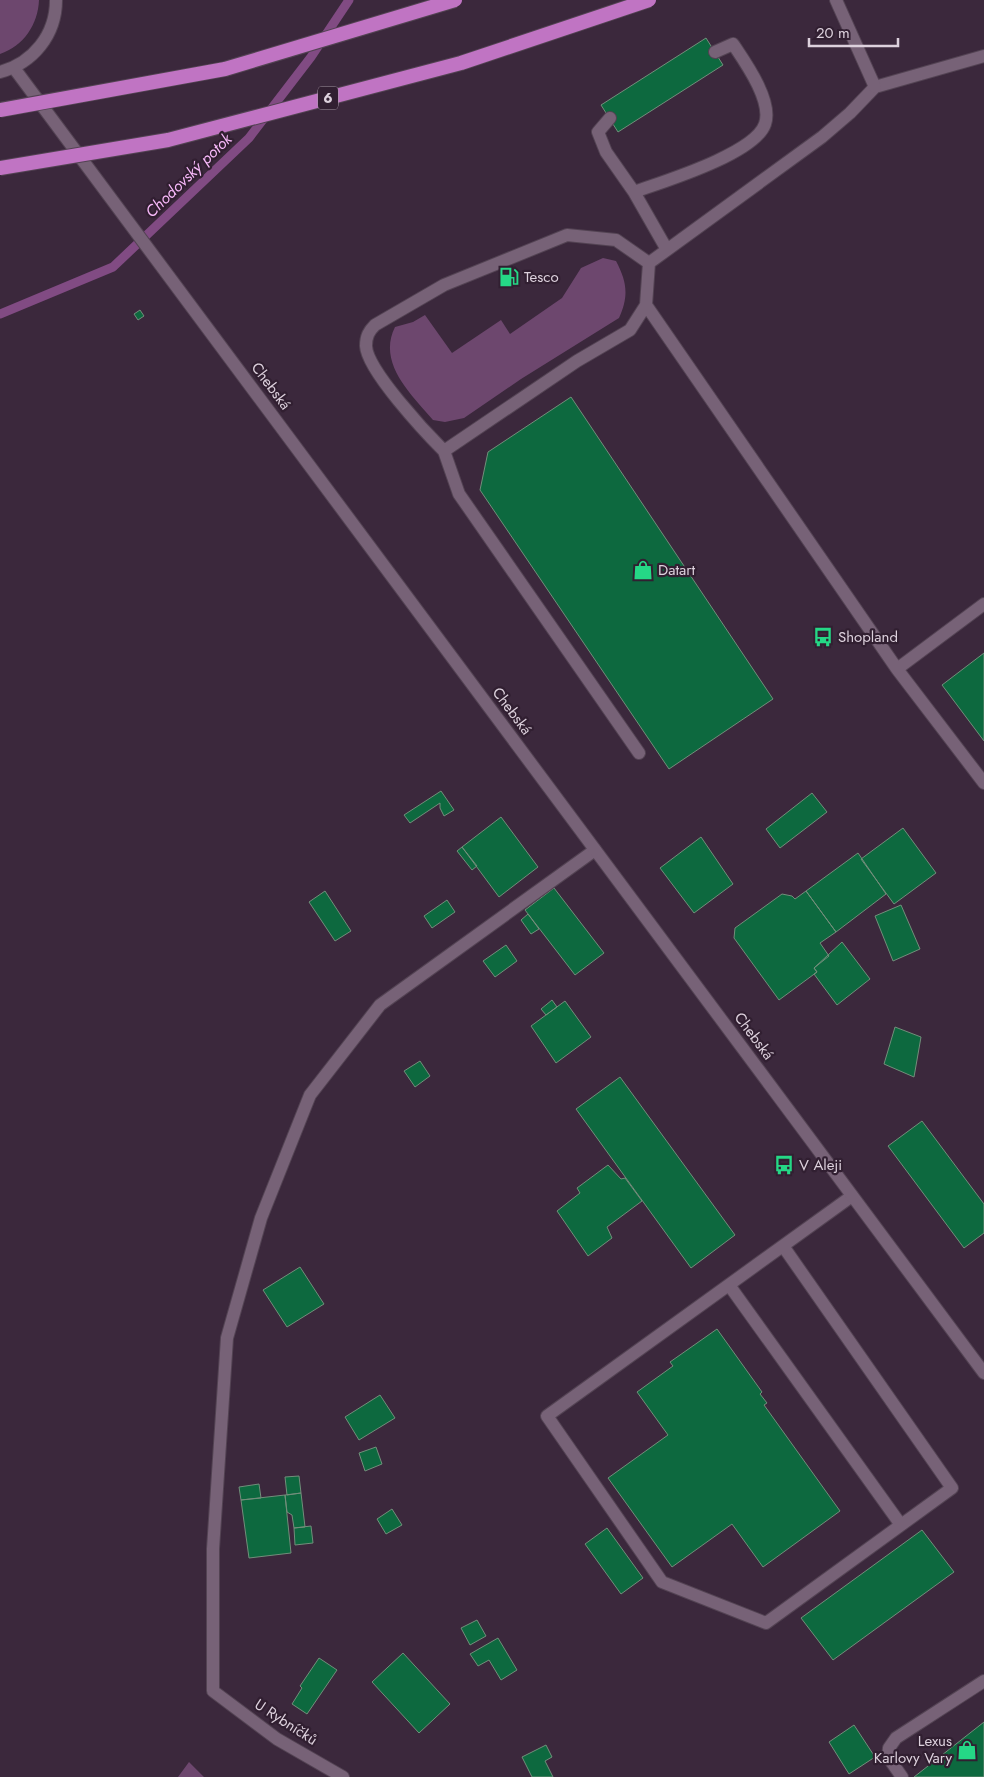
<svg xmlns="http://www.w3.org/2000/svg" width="984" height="1777" viewBox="0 0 984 1777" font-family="Jost,sans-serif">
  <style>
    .green { fill: #6d476e }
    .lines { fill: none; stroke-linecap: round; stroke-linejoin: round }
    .stream { stroke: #814b83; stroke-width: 9 }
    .building { fill: #0d693f; stroke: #728e7b }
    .service-casing { stroke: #534353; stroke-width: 14 }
    .minor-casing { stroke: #534353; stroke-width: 14 }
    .tertiary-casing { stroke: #534353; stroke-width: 14 }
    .service { stroke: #776277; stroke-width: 12 }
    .minor { stroke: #776277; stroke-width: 12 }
    .tertiary { stroke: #776277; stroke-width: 12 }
    .trunk-bridge-casing { stroke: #534353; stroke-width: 16; stroke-linecap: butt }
    .trunk-bridge { stroke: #c074c3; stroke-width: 14 }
    .labels { text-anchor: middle; stroke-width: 4.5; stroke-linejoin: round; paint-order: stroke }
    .shield { fill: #311f31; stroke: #a99ca9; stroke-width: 1 }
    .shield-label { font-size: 14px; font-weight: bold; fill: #ddd1dd }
    .poi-label { font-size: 15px; fill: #ddd1dd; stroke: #311f31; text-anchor: start }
    .street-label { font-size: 15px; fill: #ddd1dd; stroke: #311f31 }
    .water-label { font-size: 16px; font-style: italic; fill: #f7b9f9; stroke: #311f31 }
  </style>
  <rect width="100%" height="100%" fill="#3b283c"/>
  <path class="green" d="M0 0H39C38 24 24 46 0 54Z
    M603 258 616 261C627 282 629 296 619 318L521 379 464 418 445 422 433 420C411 394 377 363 395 327L413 322 425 315 452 353 501 320 510 334 562 298 581 268Z
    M189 1762 204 1777H178Z"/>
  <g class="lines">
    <path class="stream" d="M0 314 113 267 249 138 311 57 349 0"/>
  </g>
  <path class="building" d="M706 38 723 65 618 132 601 105Z
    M140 310 144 316 138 320 134 314Z
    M571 397 773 699 669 769 480 490 488 452Z
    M984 653V741L942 685Z
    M441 791 454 810 444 816 440 808V803L410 823 404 815Z
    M812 793 827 812 780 848 766 829Z
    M501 817 538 867 499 897 462 847Z
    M903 828 936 873 894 904 861 859Z
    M701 837 733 884 694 913 660 868Z
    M462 847 477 866 472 870 457 851Z
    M858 853 886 894 836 932 806 891Z
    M554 888 604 953 575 975 525 910Z
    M325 891 351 931 335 941 309 902Z
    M806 891 836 932 820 943 829 956 814 968 817 972 779 1000 734 938 735 928 782 894 792 896 795 899Z
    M447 900 455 912 432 928 424 916Z
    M901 905 920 949 893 961 875 916Z
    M528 914 539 929 531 934 521 920Z
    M842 942 870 979 837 1005 814 974 817 972 814 968Z
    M506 945 517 961 495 977 483 961Z
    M552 1000 557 1007 546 1015 541 1009Z
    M565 1001 591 1037 556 1063 531 1026Z
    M895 1027 921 1037 914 1077 884 1064Z
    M420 1061 430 1076 415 1087 404 1071Z
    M620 1077 735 1235 691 1268 576 1109Z
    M922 1121 984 1204V1233L964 1248 888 1146Z
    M608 1165 621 1179 625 1178 642 1201 607 1227 612 1238 588 1256 557 1211 580 1193 577 1188Z
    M300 1267 324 1304 287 1327 263 1290Z
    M717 1329 762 1392 760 1394 767 1403 764 1405 840 1511 763 1567 732 1524 672 1567 608 1478 668 1435 637 1392 673 1366 670 1362Z
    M380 1395 395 1418 359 1440 345 1417Z
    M376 1447 382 1464 365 1471 359 1453Z
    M299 1476 301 1493 287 1495 285 1477Z
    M259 1484 261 1498 241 1500 239 1487Z
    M301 1493 305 1527 294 1528 292 1515 287 1512 285 1495Z
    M285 1495 291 1553 249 1558 241 1500Z
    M392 1509 402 1525 386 1534 377 1519Z
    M311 1526 313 1543 295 1545 294 1528Z
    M607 1528 643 1578 621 1594 585 1544Z
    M922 1530 954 1572 833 1660 801 1618Z
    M477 1620 486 1636 470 1645 461 1628Z
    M498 1638 517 1670 501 1680 489 1660 478 1666 470 1654Z
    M403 1653 450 1704 419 1733 372 1682Z
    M319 1658 337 1670 307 1714 292 1704 302 1688 300 1686Z
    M984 1722V1777H914Z
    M854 1725 875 1757 849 1774 829 1742Z
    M546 1745 552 1757 545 1761 553 1777H532L522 1757Z"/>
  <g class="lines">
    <defs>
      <path id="service" d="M984 56 875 87 850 113 822 137 649 263 646 305 897 669 984 783
        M610 118 598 132 606 152 634 192 666 248
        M634 192C662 182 755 154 765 124 773 101 745 62 733 44L715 52
        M444 451C426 433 367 370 366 346 366 336 369 331 375 325L444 285 567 235 616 240 649 263
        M897 669 984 604
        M639 753 459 494 444 451 577 361 630 330 646 305
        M783 1246 952 1488 766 1623 662 1582 547 1416 852 1196
        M729 1285 901 1525
        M902 1777 888 1757 889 1748 896 1738 984 1681"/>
      <path id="minor" d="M836 0 875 87
        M343 1777 277 1739 213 1691V1549L227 1338 261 1218 310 1095 380 1005 595 850"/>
      <path id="tertiary" d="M14 68 984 1373
        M0 72C33 63 56 35 56 0"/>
    </defs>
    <use href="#service" class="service-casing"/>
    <use href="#minor" class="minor-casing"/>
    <use href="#tertiary" class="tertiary-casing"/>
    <use href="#service" class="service"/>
    <use href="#minor" class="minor"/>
    <use href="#tertiary" class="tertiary"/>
    <defs>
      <path id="trunk-bridge" d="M0 110 225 69 455 0
        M0 168 168 140 461 63 649 0"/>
    </defs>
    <use href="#trunk-bridge" class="trunk-bridge-casing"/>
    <use href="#trunk-bridge" class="trunk-bridge"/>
  </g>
  <defs>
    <symbol id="fuel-bare" viewBox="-9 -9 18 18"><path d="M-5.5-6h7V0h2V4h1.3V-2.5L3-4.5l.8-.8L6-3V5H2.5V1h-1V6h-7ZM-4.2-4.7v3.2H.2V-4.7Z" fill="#25d886" stroke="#311f31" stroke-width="2.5" paint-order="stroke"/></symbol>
    <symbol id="shop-bare" viewBox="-9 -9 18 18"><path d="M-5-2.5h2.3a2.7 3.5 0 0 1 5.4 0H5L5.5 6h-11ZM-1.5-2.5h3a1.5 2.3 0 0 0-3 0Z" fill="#25d886" stroke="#311f31" stroke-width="2.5" paint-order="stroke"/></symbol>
    <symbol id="bus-bare" viewBox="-9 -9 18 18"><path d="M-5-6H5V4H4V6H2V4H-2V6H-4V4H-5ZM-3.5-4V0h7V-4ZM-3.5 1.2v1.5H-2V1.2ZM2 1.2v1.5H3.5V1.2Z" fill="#25d886" stroke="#311f31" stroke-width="2.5" paint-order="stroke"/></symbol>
  </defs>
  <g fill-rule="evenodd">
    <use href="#fuel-bare" x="495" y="263" width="28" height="28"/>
    <use href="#shop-bare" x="629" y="556" width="28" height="28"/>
    <use href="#bus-bare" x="809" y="623" width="28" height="28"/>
    <use href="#bus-bare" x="770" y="1151" width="28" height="28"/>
    <use href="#shop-bare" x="953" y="1736" width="28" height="28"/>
  </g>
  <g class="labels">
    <rect class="shield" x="318" y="86.5" width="20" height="23" rx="4"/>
    <g class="shield-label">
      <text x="328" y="103">6</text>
    </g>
    <g class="poi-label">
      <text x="524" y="282">Tesco</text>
      <text x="658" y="575">Datart</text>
      <text x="838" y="642">Shopland</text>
      <text x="799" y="1170">V Aleji</text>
      <text x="952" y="1746" text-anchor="end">Lexus<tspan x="952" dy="17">Karlovy Vary</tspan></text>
    </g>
    <g class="street-label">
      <text transform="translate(271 386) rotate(53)" y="5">Chebská</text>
      <text transform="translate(512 711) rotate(53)" y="5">Chebská</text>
      <text transform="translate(754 1036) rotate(53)" y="5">Chebská</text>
      <text transform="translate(286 1722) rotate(33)" y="5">U Rybníčků</text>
    </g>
    <g class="water-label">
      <text transform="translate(188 175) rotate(-44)" y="6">Chodovský potok</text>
    </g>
  </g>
  <path d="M809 38v8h89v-8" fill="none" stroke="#ddd1dd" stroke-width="2.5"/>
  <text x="816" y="38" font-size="15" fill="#ddd1dd" stroke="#311f31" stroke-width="4" paint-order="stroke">20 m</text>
</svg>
